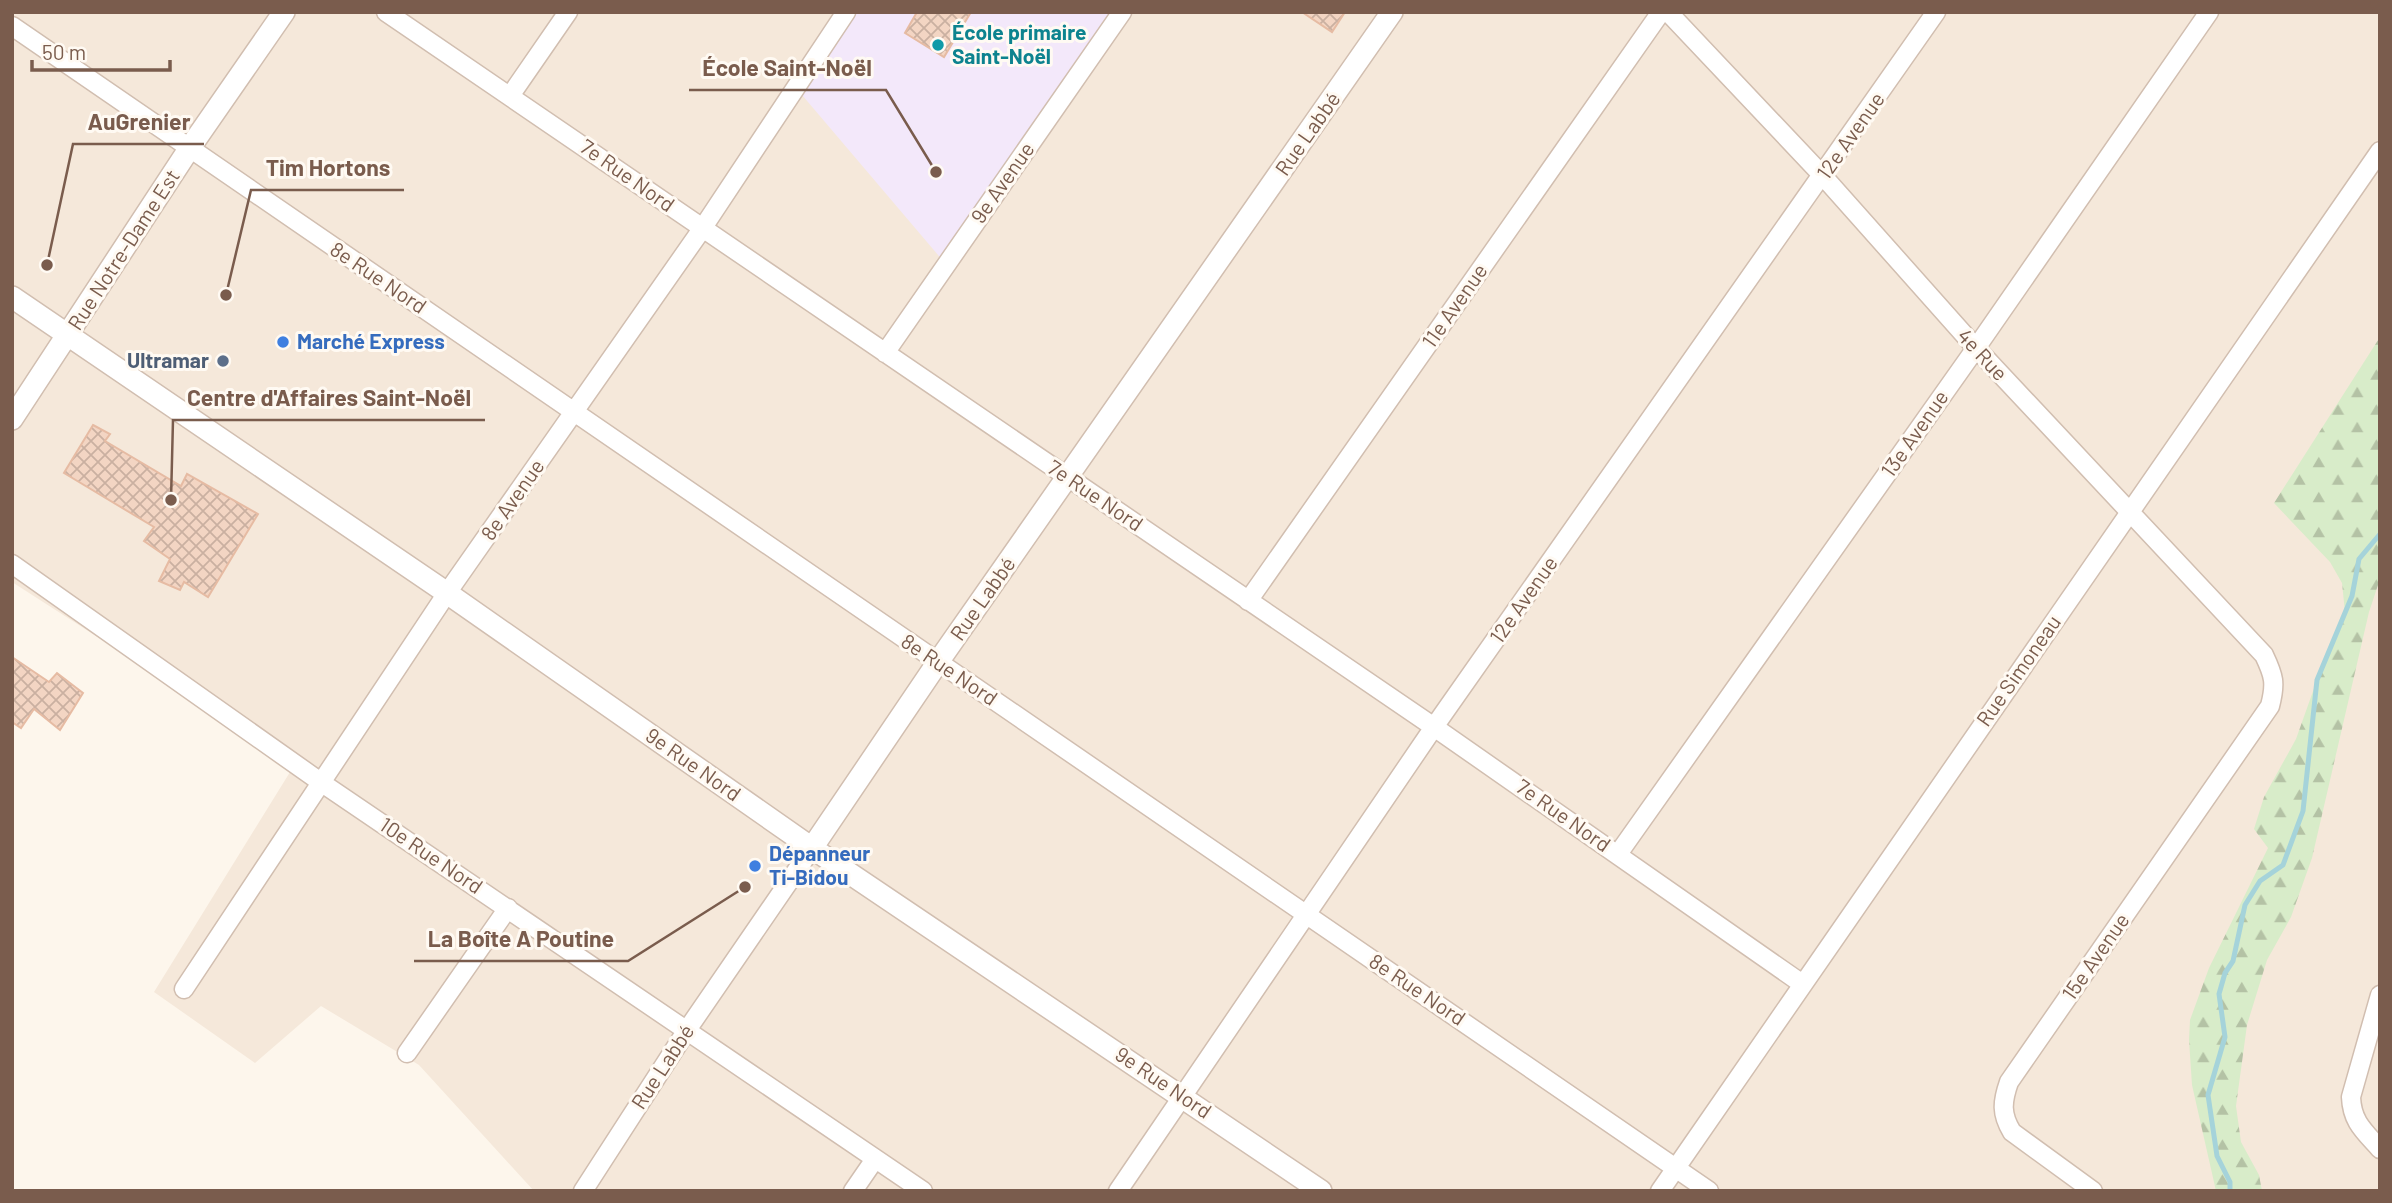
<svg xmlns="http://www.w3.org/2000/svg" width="2392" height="1203" viewBox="0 0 2392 1203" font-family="Barlow,sans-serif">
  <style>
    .residential { fill: #f5e8da }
    .education { fill: #f3e8fa }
    .forest { fill: url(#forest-firs) }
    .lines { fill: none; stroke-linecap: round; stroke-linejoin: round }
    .stream { stroke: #a5d3da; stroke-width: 5 }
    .building { fill: url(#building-cross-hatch); stroke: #e6bba3; stroke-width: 2 }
    .minor-casing { stroke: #d1beb0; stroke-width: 21 }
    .tertiary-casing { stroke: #d1beb0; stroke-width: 24 }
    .minor { stroke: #fff; stroke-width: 18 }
    .tertiary { stroke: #fff; stroke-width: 21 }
    .culture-dot { fill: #0f9aa8; stroke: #fffaf3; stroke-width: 2.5 }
    .shop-dot { fill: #3f7fe0; stroke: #fffaf3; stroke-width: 2.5 }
    .service-dot { fill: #5c6f8a; stroke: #fffaf3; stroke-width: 2.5 }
    .labels { text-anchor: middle; stroke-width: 6; stroke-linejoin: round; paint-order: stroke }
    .culture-label { font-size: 21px; font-weight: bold; fill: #0d838f; stroke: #fffaf3; text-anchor: start }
    .street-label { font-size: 21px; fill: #7a5c4d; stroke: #fffaf3 }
    .shop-label { font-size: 21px; font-weight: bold; fill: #366cbe; stroke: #fffaf3; text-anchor: start }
    .service-label { font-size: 21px; font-weight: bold; fill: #4e5e75; stroke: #fffaf3; text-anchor: end }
    .leader { fill: none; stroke: #7a5c4d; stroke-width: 2.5 }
    .callout-dot { fill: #7a5c4d; stroke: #fffaf3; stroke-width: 2.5 }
    .callout-label { font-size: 23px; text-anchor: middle; font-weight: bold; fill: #7a5c4d; stroke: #fffaf3; stroke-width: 6; stroke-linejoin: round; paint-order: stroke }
  </style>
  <defs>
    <pattern id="forest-firs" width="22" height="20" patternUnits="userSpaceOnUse" patternTransform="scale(1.75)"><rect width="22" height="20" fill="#d8ecc9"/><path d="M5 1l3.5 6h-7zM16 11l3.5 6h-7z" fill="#b4c2a5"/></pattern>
    <pattern id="building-cross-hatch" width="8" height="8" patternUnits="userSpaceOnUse" patternTransform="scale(1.75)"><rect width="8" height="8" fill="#f3d5c3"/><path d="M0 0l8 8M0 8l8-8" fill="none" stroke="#cab0a1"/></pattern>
  </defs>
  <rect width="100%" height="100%" fill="#fdf6ec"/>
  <path class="residential" d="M12 12H840L944 261 1111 12H2380V1191H534L419 1065 321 1006 255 1063 154 992 295 764 12 582Z"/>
  <path class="education" d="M840 12H1111L944 262 791 82Z"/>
  <path class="forest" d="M2380 337V579L2369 612 2312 858 2291 917 2267 960 2247 1025 2236 1106 2241 1142 2259 1175 2262 1191H2216L2192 1085 2189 1040 2190 1020 2209 968 2268 848 2254 829 2264 797 2296 739 2317 680 2345 612 2342 583 2330 562 2274 503Z"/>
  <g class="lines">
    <path class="stream" d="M2230 1191V1182L2217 1156 2208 1095 2225 1037 2219 994 2225 973 2233 961 2245 905 2260 881 2283 865 2303 811 2317 680 2352 596 2359 559 2380 534"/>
  </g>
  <path class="building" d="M917 12H971L944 57 905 33Z
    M1302 12H1345L1332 32Z
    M93 425 110 434 105 441 181 486 187 474 258 514 208 597 184 582 180 590 159 581 170 559 144 541 154 527 64 473Z
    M12 657 49 682 57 673 83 693 60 730 34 709 21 728 12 722Z"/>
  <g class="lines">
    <defs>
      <path id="minor" d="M386 12 1434 727 1801 983
        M1668 12 1823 176 1976 348 2264 655C2274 676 2276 683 2270 706L2009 1082C2002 1102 2001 1114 2012 1132L2093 1191
        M12 26 1709 1191
        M510 96 568 12
        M885 353 1122 12
        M12 564 322 783 923 1191
        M1248 601 1661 12
        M1618 854 1976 348 2209 12
        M184 989 447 593 702 229 846 12
        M2380 995 2351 1097C2352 1122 2364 1131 2380 1149
        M407 1053 508 908
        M583 1191 687 1030 812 848
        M853 1191 875 1159
        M1118 1191 1434 727 1936 12
        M1660 1191 2380 151"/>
      <path id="tertiary" d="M12 297 447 593 812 848 1321 1191
        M12 419 189 149 284 12
        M812 848 938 662 1392 12"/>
    </defs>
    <use href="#minor" class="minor-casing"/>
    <use href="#tertiary" class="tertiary-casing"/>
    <use href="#minor" class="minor"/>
    <use href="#tertiary" class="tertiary"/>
  </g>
  <circle class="culture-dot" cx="938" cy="45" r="7"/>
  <g class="shop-dot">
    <circle cx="283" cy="342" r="7"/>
    <circle cx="755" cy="866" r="7"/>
  </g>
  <circle class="service-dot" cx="223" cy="361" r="7"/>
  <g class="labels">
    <g class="culture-label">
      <text x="952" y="40">École primaire<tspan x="952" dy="24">Saint-Noël</tspan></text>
    </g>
    <g class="street-label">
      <text transform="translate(1308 134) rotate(-55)" y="7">Rue Labbé</text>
      <text transform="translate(1851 136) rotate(-55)" y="7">12e Avenue</text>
      <text transform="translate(627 176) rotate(35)" y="7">7e Rue Nord</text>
      <text transform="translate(1003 183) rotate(-55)" y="7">9e Avenue</text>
      <text transform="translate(124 250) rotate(-57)" y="7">Rue Notre-Dame Est</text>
      <text transform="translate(378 278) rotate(34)" y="7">8e Rue Nord</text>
      <text transform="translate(1455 306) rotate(-55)" y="7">11e Avenue</text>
      <text transform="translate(1982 355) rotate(47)" y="7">4e Rue</text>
      <text transform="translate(1915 434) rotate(-55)" y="7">13e Avenue</text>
      <text transform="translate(1095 496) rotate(34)" y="7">7e Rue Nord</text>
      <text transform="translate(513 500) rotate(-55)" y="7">8e Avenue</text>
      <text transform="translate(983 599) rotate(-55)" y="7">Rue Labbé</text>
      <text transform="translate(1524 600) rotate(-55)" y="7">12e Avenue</text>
      <text transform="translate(949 670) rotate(34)" y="7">8e Rue Nord</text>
      <text transform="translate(2019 671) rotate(-55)" y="7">Rue Simoneau</text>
      <text transform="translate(693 765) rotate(35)" y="7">9e Rue Nord</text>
      <text transform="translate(1563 816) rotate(35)" y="7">7e Rue Nord</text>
      <text transform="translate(431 856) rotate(34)" y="7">10e Rue Nord</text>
      <text transform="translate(2096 957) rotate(-55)" y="7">15e Avenue</text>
      <text transform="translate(1417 990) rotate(34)" y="7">8e Rue Nord</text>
      <text transform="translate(663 1067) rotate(-57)" y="7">Rue Labbé</text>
      <text transform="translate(1163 1083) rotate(34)" y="7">9e Rue Nord</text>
    </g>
    <g class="shop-label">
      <text x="297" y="349">Marché Express</text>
      <text x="769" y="861">Dépanneur<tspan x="769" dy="24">Ti-Bidou</tspan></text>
    </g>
    <g class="service-label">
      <text x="209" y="368">Ultramar</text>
    </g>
  </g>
  <path class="leader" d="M936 172L886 90H689M47 265L73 144H204M226 295L251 190H404M171 500L173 420H485M745 887L628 961H414"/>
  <g class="callout-dot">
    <circle cx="936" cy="172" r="7"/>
    <circle cx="47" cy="265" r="7"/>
    <circle cx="226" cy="295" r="7"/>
    <circle cx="171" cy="500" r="7"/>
    <circle cx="745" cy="887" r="7"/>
  </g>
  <g class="callout-label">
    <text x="787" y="76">École Saint-Noël</text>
    <text x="139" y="130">AuGrenier</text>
    <text x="328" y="176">Tim Hortons</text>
    <text x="329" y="406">Centre d'Affaires Saint-Noël</text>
    <text x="521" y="947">La Boîte A Poutine</text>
  </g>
  <rect width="2392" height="1203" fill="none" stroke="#7a5c4d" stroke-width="28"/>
  <path d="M32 60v10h138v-10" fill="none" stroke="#7a5c4d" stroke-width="3.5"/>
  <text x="42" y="60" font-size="21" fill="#7a5c4d" stroke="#fffaf3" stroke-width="5" paint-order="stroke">50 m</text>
</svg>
